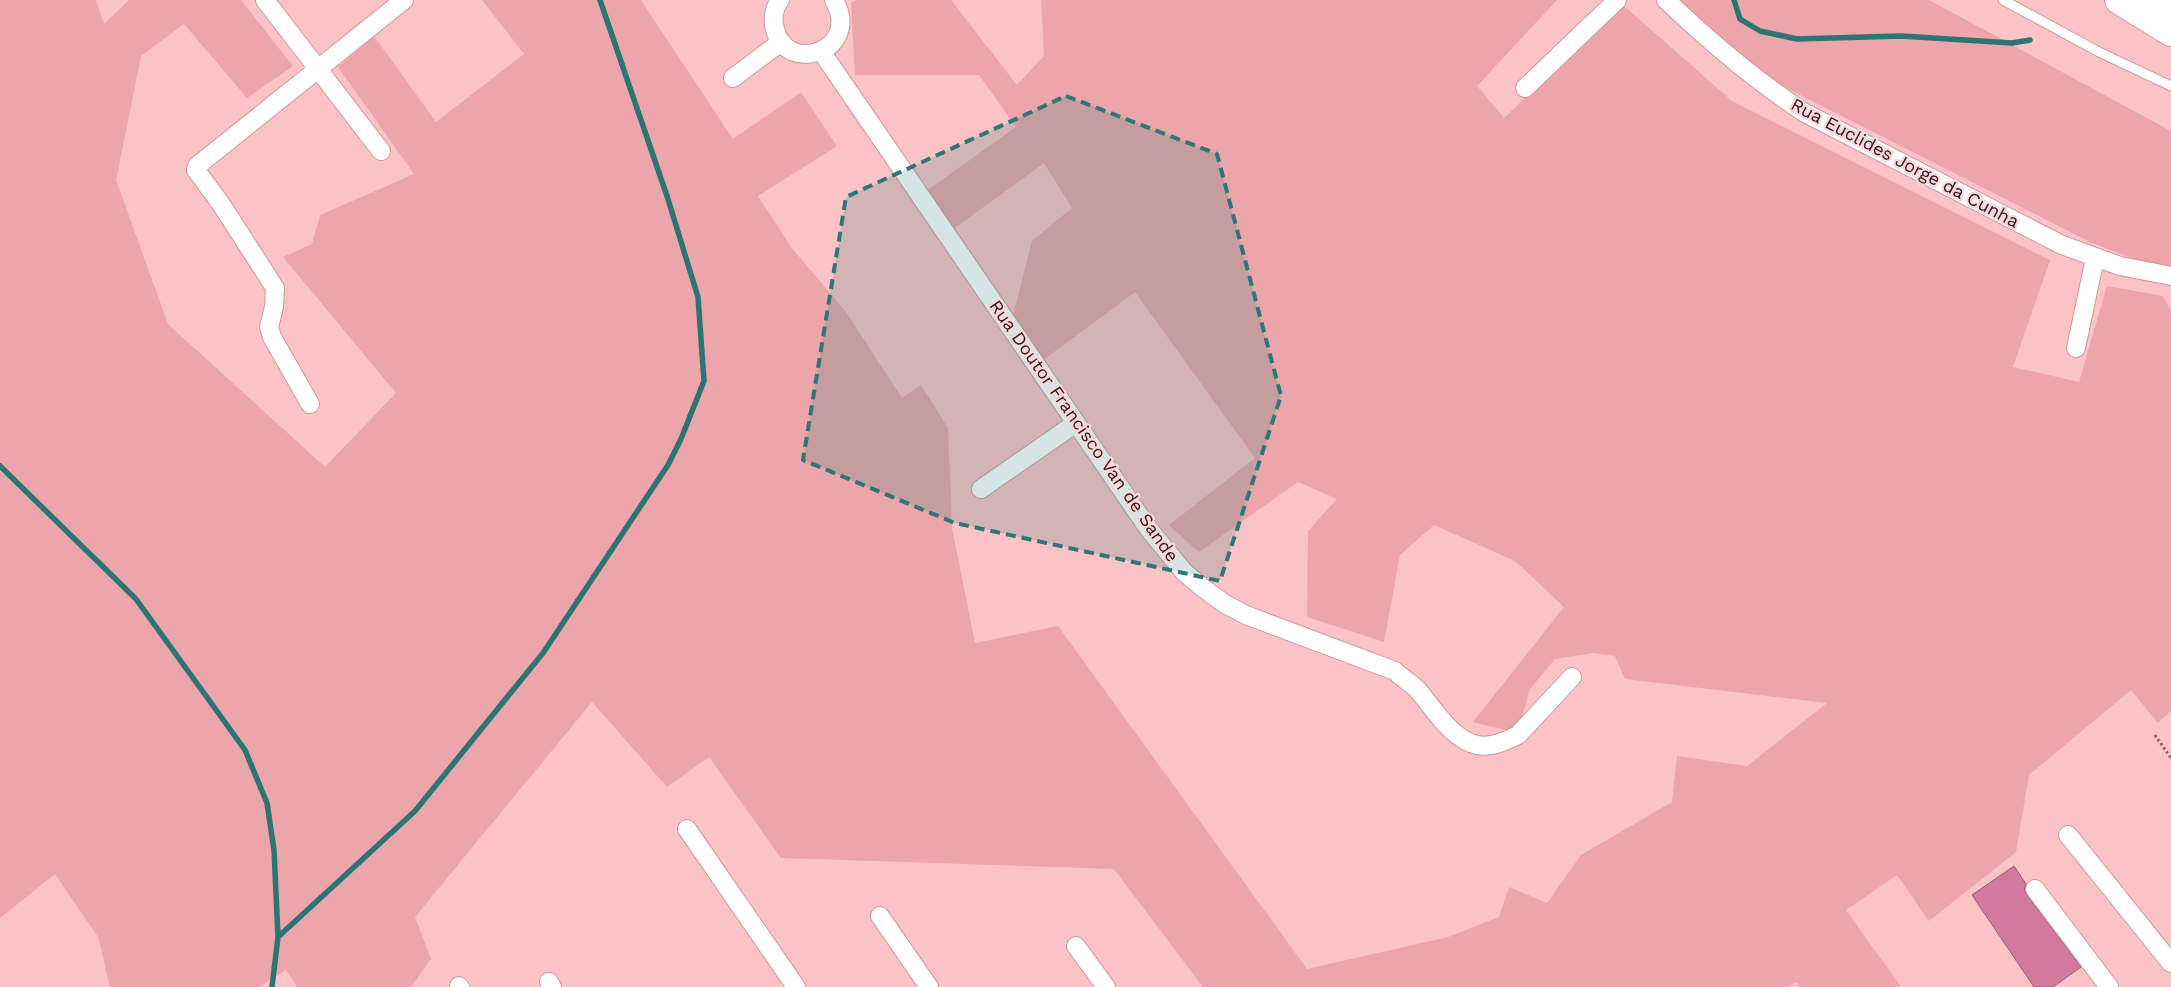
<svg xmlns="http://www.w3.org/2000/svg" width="2171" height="987" viewBox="0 0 2171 987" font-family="'Work Sans',sans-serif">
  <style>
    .green { fill: #eca5aa }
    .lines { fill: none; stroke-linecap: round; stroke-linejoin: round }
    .stream { stroke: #2d7474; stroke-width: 5.5 }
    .building { fill: #d2799d; stroke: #916173 }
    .service-casing { stroke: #d0989c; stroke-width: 11 }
    .minor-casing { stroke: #d0989c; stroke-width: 20 }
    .trunk-casing { stroke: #d0989c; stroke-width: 30 }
    .path { stroke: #8c6769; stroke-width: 3; stroke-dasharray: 2.5 2.5; stroke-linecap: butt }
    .service { stroke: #fff; stroke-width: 9 }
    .minor { stroke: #fff; stroke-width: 18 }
    .trunk { stroke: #fff; stroke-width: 28 }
    .marked { fill: #2d7776; fill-opacity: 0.2; stroke: #2d7776; stroke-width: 4; stroke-dasharray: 10 6; stroke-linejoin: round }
    .labels { text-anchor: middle; stroke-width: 4.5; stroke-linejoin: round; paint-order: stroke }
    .street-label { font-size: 18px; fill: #2f1a1c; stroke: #fad7d8 }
  </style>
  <rect width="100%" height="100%" fill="#fcc3c6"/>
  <path class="green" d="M0 0H96L104 24 129 0H241L293 66 247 98 184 24 141 56 116 180 168 324 325 467 396 393 283 257 312 244 320 215 414 174 338 67 374 36 436 122 524 54 482 0H641L733 139 801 92 837 146 758 196 791 247 846 312 902 398 921 385 948 428 952 528 975 643 1058 626 1307 969 1448 937 1499 917 1509 887 1547 903 1581 855 1672 802 1677 756 1747 766 1827 703 1625 679 1615 656 1593 653 1555 659 1530 689 1517 733 1473 722 1564 607 1515 561 1434 525 1400 555 1384 642 1307 617 1308 531 1337 499 1298 482 1199 552 1169 525 1255 458 1135 292 1042 361 1013 316 1032 241 1072 208 1044 163 952 230 925 192 1016 127 979 75H855L851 3 857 0H951L1017 85 1044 56 1041 0H1557L1477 86 1504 118 1623 5 1732 101 2050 260 2013 367 2079 382 2107 286 2163 296 2171 311V711L2158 723 2131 690 2029 775 2016 852 1929 921 1897 875 1846 910 1901 987H1800L1796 982 1788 987H1203L1114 869 781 858 709 757 667 787 592 702 415 917 431 959 411 987H297L286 970 259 987H110L98 937 55 874 0 918Z
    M1676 0H1929L2171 131V268L2166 272 2090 242 1753 71Z"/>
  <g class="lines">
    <path class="stream" d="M1734 0 1740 19 1760 31 1797 39 1901 36 2012 43 2030 40
      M0 466 136 599 245 750 267 803 274 850 278 937 272 987
      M278 937 415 811 543 653 668 465 681 439 704 381 698 297 667 196 600 0"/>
  </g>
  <path class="building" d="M2014 866 2026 884 2024 890 2027 895 2081 967 2053 987H2034L1972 895Z"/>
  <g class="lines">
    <defs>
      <path id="service" d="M2003 0 2099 52 2171 86"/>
      <path id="minor" d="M265 0 381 151
        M780 0C774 8 772 19 775 29 786 76 863 51 834 0
        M1666 0C1710 42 1753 79 1805 113L2062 245 2120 266 2171 276
        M821 51 1148 528 1184 572 1203 588 1225 604 1246 615 1395 671C1401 677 1409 682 1416 688 1433 707 1451 739 1477 745 1491 748 1506 741 1518 735L1572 677
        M733 78 781 42
        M1525 88 1617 0
        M2076 348 2095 258
        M310 404 272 337 269 327 274 307 275 288 221 204 196 170 197 166 404 0
        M981 489 1076 423
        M687 829 796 987
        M2068 835 2171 963
        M2035 889 2109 987
        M880 916 929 987
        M1076 946 1106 987
        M549 982 552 987
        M459 986 460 987"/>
      <path id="trunk" d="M2119 0 2171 32
        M2157 0 2171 9"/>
    </defs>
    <use href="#service" class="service-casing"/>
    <use href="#minor" class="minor-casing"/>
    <use href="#trunk" class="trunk-casing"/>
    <path class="path" d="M2155 735 2171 758"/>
    <use href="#service" class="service"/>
    <use href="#minor" class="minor"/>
    <use href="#trunk" class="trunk"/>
  </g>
  <path class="marked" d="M1066 96 1217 154 1281 396 1220 581 955 523 803 460 846 197Z"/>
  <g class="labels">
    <g class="street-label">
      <text transform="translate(1905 163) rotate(28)" y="6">Rua Euclides Jorge da Cunha</text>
      <text transform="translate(1084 431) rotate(55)" y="6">Rua Doutor Francisco Van de Sande</text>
    </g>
  </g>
</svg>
